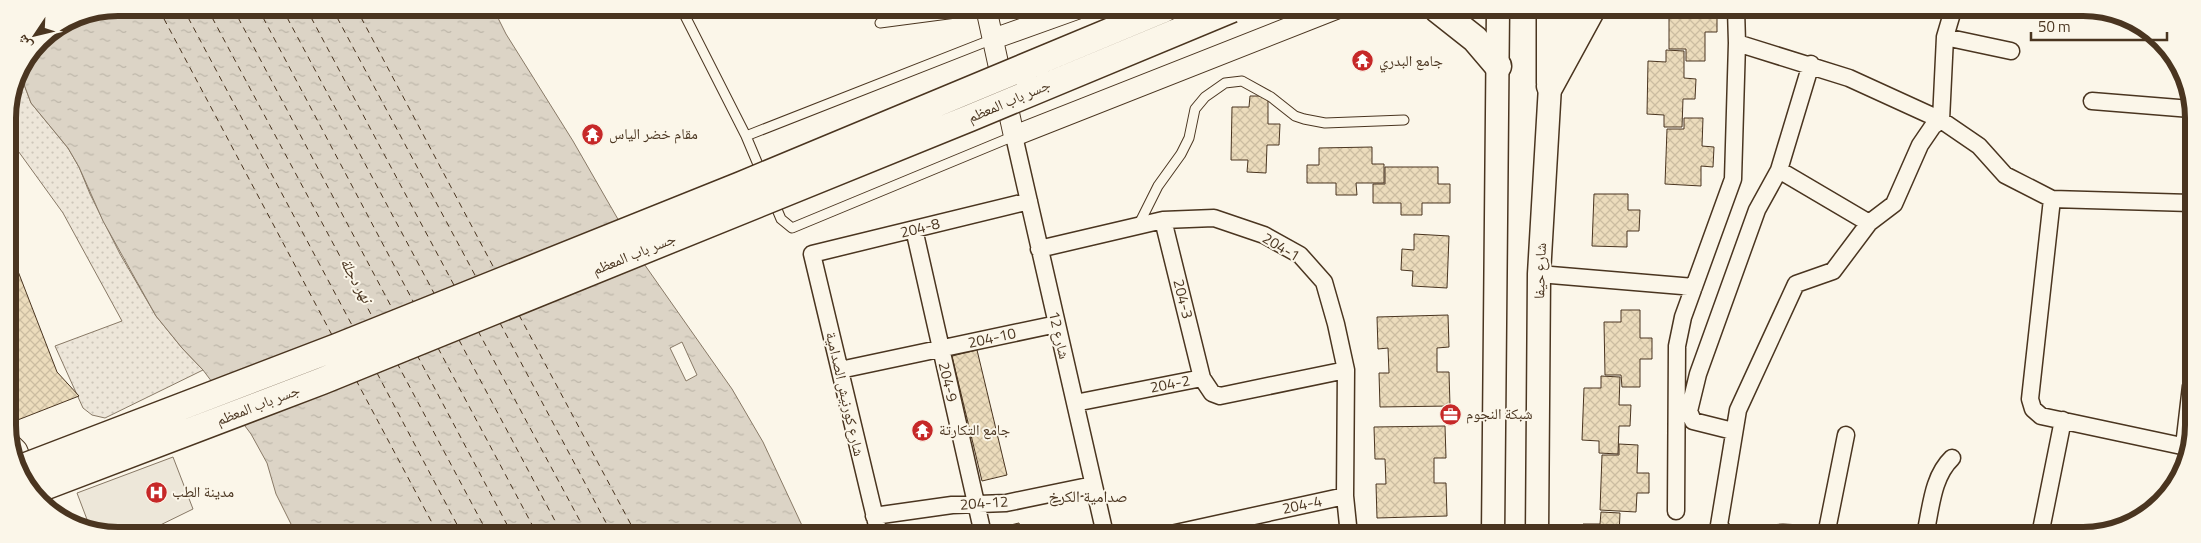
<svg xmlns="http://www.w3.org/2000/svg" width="2201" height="543" viewBox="0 0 2201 543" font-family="'Titillium Web','Noto Naskh Arabic',sans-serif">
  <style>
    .grass { fill: url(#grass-dots); stroke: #887966 }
    .parking { fill: #ede7d9; stroke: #887966 }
    .water { fill: url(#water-ripples); stroke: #887966 }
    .pier { fill: #fbf6e9; stroke: #887966 }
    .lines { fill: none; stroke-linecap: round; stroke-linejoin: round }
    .ferry { stroke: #4a3520; stroke-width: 1; stroke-dasharray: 6 5; stroke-linecap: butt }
    .building { fill: url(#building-cross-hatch); stroke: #4a3520 }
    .service-casing { stroke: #4a3520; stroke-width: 11 }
    .minor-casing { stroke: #4a3520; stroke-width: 19 }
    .tertiary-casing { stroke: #4a3520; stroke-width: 22 }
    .secondary-casing { stroke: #4a3520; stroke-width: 25 }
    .primary-casing { stroke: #4a3520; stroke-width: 29 }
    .service { stroke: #fbf6e9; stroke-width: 9 }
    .minor { stroke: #fbf6e9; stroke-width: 16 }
    .tertiary { stroke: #fbf6e9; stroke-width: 20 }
    .secondary { stroke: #fbf6e9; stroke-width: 22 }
    .primary { stroke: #fbf6e9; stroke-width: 26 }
    .primary-bridge-casing { stroke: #4a3520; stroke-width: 29; stroke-linecap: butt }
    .primary-bridge { stroke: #fbf6e9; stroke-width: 26 }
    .labels { text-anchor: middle; stroke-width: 4; stroke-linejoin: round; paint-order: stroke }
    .poi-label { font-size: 15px; fill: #4a3520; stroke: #fbf6e9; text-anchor: start }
    .street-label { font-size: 15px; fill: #4a3520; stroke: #fbf6e9 }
    .water-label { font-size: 16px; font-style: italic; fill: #4a3520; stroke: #fbf6e9 }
    .neighbourhood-label { font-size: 16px; fill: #4a3520; stroke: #fbf6e9 }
    .rim { fill: none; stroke: #4a3520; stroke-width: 6 }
  </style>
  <defs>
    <pattern id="grass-dots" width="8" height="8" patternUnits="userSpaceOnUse" patternTransform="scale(1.25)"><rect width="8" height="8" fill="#ede6d9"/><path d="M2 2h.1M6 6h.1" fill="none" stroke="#cdc6ba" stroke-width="1.8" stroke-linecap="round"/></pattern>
    <pattern id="water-ripples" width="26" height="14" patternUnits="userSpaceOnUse" patternTransform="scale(1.25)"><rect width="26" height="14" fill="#dcd4c6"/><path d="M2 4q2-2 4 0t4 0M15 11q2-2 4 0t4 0" fill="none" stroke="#beb7aa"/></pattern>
    <pattern id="building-cross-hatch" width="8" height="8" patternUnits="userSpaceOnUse" patternTransform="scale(1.25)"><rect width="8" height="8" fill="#ecdcbc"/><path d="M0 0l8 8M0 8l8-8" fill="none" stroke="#ccbda1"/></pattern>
  </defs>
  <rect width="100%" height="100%" fill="#fbf6e9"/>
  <path class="grass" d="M19 71 31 103 68 148 79 167 90 194 120 254 156 316 182 348 203 370 105 418 92 415 83 408 55 346 122 321 63 213 8 137V111L16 76Z"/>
  <path class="parking" d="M173 457 193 509 144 533H96L91 530 77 493Z"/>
  <path class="water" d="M118 8H493L506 34 573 141 642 261 732 389 763 442 806 534H296L276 494 267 463 251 434 203 370 182 348 156 316 103 221 79 167 68 148 31 103 19 71 40 40 76 16Z"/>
  <path class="pier" d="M682 342 697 375 686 381 670 348Z"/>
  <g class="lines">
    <path class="ferry" d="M162 8 163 17 332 335
      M183 8 353 327
      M207 8 373 318
      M233 8 393 310
      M258 8 414 303
      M282 8 435 295
      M306 8 455 287
      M332 8 476 277
      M356 8 495 270
      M519 315 636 534
      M500 323 612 534
      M478 331 587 534
      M459 340 562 534
      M438 348 537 534
      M417 355 512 534
      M397 363 488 534
      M377 373 462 534
      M356 380 438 534"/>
  </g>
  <path class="building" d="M1669 9 1717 12V32H1705V61H1686V49H1669Z
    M1666 50 1684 51V78L1696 79 1695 99H1683L1682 127H1664V115L1647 114 1648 61 1666 62Z
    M1250 96H1268V124H1280L1279 145H1267L1266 173 1247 172 1248 160H1231L1232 107H1249Z
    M1684 118H1703L1702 146 1714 147 1713 167 1701 166V186L1665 184 1667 129H1684Z
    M1372 147V164H1384V183H1356L1357 195H1336V183H1307V165H1319V148Z
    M1385 167H1438V184H1450V203H1422V215H1401V203H1373V184H1385Z
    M1594 194H1628V210H1640L1639 231H1627V247L1592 246Z
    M1414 234 1449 236 1447 288 1412 286 1413 271 1401 270 1402 249 1414 250Z
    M9 248 57 372 79 396 10 423Z
    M1621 310H1640V338H1652V359H1640V387H1622L1621 375H1605L1604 322H1621Z
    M1448 315 1449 347 1437 348V372H1449L1450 406 1380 407 1379 373H1389L1388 348 1378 349 1377 317Z
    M977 350 1007 475 982 481 952 356Z
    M1601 376 1620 377 1619 405H1631L1630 426H1619L1618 454 1599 453V441L1582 440 1584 388H1601Z
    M1445 426 1446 458H1434V483H1446L1447 516 1377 518 1376 484H1386L1385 459H1375L1374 427Z
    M1619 444 1638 445 1637 473H1649V493H1637L1636 512 1600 510 1602 455H1619Z
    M1601 512 1620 513 1619 535H1583V524H1600Z
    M1019 523 1022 534H995L994 529Z"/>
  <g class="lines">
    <defs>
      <path id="service" d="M681 8 746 136
        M880 23 986 9
        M762 174 746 136 993 39
        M773 200 781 219 792 228 1014 136
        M1138 226 1158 186 1181 154 1189 138 1195 109 1205 97 1225 83 1242 81 1271 97 1295 116 1304 119 1325 123 1404 120"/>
      <path id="minor" d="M1736 9 1737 43 1849 78 1941 120 1979 146 2005 175 2052 199 2191 203
        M1945 37 2011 51
        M2092 101 2191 109
        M1014 136 1105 534
        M1779 170 1869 223
        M2052 199 2030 399 2033 409 2041 416 2191 448
        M1163 220 1202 378
        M914 229 983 534
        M1039 249 1163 220 1214 218 1264 235 1300 255 1324 282 1336 324 1346 370 1345 496 1349 535
        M1539 274 1694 287
        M840 370 1057 324
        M1075 403 1202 378 1212 393 1220 396 1346 370
        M1733 431 1693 421 1689 411 1698 374 1757 210 1779 170 1811 64
        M2184 446 2191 386
        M1676 511 1677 346 1683 317 1733 179 1737 43
        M874 516 952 505 1006 503 1093 485
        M879 534 812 254 1029 201
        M1171 534 1345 496
        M1726 535 1719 525 1720 519 1738 410 1796 284 1833 271 1869 223 1894 204 1920 145 1933 126 1941 120 1945 37 1953 10
        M1757 535 1783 533 1818 535
        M1826 535 1846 435
        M1925 535C1931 509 1932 477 1952 458
        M2040 535 2063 420"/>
      <path id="tertiary" d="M986 8 1014 136 1336 9
        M993 39 1077 9
        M10 443 17 450 29 479"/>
      <path id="secondary" d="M1493 535 1498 9
        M1537 535 1539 274 1550 86 1566 9"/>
      <path id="primary" d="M1437 9 1475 39 1498 66
        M1550 83V9
        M1550 86 1592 9"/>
    </defs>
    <use href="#service" class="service-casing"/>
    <use href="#minor" class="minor-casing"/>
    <use href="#tertiary" class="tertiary-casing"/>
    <use href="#secondary" class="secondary-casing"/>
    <use href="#primary" class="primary-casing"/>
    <use href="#service" class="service"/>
    <use href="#minor" class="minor"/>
    <use href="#tertiary" class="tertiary"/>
    <use href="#secondary" class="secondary"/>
    <use href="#primary" class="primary"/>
    <defs>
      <path id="primary-bridge" d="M21 468 337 347 741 185 1164 9
        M33 491 322 381 970 118 1232 9"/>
    </defs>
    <use href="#primary-bridge" class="primary-bridge-casing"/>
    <use href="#primary-bridge" class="primary-bridge"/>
  </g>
  <defs>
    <symbol id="temple-disc" viewBox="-11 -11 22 22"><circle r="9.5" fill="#c62828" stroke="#fbf6e9"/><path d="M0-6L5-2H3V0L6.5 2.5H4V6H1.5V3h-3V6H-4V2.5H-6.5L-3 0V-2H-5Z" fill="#fff"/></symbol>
    <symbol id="office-disc" viewBox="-11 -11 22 22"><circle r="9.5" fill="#c62828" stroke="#fbf6e9"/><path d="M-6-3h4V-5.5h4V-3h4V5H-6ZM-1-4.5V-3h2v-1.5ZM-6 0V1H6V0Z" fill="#fff"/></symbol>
    <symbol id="hospital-disc" viewBox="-11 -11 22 22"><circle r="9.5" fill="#c62828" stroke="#fbf6e9"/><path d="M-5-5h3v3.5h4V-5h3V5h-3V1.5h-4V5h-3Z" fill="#fff"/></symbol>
  </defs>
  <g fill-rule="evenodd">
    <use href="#temple-disc" x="1350" y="48" width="25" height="25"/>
    <use href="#temple-disc" x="580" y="122" width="25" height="25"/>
    <use href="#office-disc" x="1438" y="402" width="25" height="25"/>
    <use href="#temple-disc" x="910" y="418" width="25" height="25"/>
    <use href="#hospital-disc" x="144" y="480" width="25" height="25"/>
  </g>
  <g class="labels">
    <g class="poi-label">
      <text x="1379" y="66">جامع البدري</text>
      <text x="609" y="139">مقام خضر الياس</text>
      <text x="1466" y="419">شبكة النجوم</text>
      <text x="939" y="435">جامع التكارتة</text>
      <text x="172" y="497">مدينة الطب</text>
    </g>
    <g class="street-label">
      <text transform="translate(1009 101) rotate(-23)" y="5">جسر باب المعظم</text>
      <text transform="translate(920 228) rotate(-14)" y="5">204-8</text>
      <text transform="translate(1281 247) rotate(31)" y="5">204-1</text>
      <text transform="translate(634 254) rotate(-22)" y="5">جسر باب المعظم</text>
      <text transform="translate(1540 271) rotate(-88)" y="5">شارع حيفا</text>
      <text transform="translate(1183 299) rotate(76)" y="5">204-3</text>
      <text transform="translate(1059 335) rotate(77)" y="5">شارع 12</text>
      <text transform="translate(992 338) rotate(-12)" y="5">204-10</text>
      <text transform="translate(948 382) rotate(77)" y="5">204-9</text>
      <text transform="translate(1170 384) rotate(-11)" y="5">204-2</text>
      <text transform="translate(845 394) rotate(77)" y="5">شارع كورنيش الصدامية</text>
      <text transform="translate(258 405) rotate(-21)" y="5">جسر باب المعظم</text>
      <text transform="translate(984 503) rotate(-4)" y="5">204-12</text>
      <text transform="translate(1302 505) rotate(-12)" y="5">204-4</text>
    </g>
    <g class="water-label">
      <text transform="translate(357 280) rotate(61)" y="6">نهر دجلة</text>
    </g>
    <g class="neighbourhood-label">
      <text x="1088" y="502">صدامية الكرخ</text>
    </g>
  </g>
  <path d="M0 0H2201V543H0ZM118 16H2083A102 102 0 0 1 2185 118V425A102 102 0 0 1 2083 527H118A102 102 0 0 1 16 425V118A102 102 0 0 1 118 16Z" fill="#fbf6e9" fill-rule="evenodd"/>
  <path class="rim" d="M118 16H2083A102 102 0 0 1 2185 118V425A102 102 0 0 1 2083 527H118A102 102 0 0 1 16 425V118A102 102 0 0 1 118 16Z"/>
  <g transform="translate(35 35) rotate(235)" stroke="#fbf6e9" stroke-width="4" paint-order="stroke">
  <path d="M0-4L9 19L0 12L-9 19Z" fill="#4a3520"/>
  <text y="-8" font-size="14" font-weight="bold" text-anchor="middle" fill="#4a3520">ش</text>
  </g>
  <path d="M2031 32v8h136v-8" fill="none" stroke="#4a3520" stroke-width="2.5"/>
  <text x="2038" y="32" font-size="15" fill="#4a3520" stroke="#fbf6e9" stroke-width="4" paint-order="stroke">50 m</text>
</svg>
